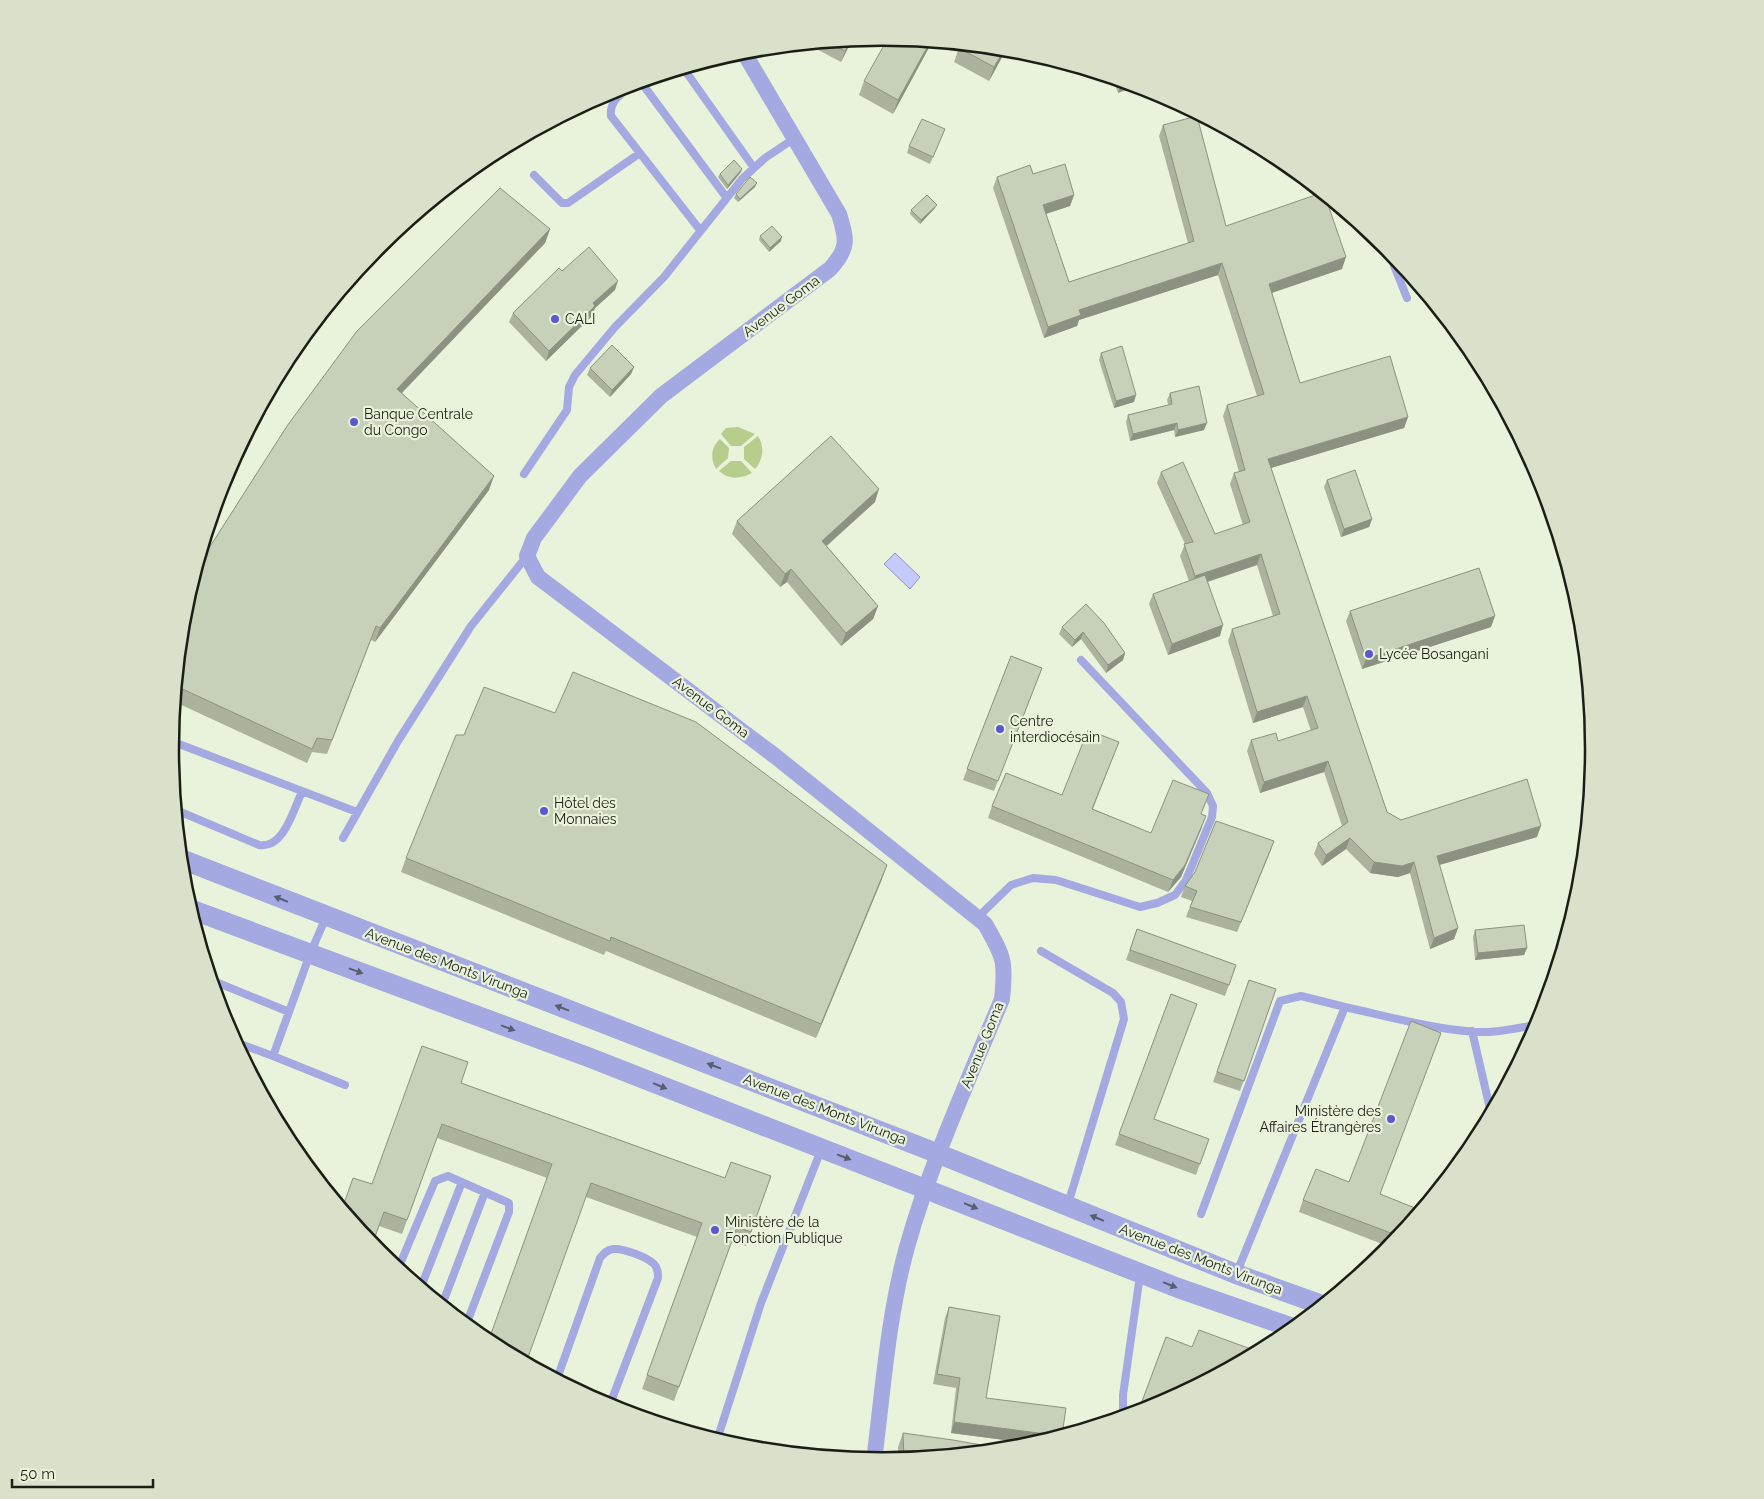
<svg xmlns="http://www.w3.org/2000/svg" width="1764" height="1499" viewBox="0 0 1764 1499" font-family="Raleway,sans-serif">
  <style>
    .green { fill: #b6cd8c }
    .water { fill: #c5cafd; stroke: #9296b7 }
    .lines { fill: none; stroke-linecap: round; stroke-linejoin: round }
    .service { stroke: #a4a9e1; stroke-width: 8 }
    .minor { stroke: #a4a9e1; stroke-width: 16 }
    .tertiary { stroke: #a4a9e1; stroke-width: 20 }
    .wall { fill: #abb39e }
    .shaded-wall { fill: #8b9281 }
    .building { fill: #c7d0b8; stroke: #8b9281 }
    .oneway { fill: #595d71 }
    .poi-dot { fill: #5c58d0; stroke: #e9f2da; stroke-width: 2 }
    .labels { text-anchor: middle; stroke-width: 4.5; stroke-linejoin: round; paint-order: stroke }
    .street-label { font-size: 14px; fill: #1b1e15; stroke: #e9f2da }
    .poi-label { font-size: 14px; fill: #1b1e15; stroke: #e9f2da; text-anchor: start }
    .rim { fill: none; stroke: #1b1e15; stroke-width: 2.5 }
  </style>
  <rect width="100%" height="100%" fill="#e9f2da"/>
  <path class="green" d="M738 427 755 434 741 446H731L721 434 726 428Z
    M758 436C765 447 763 460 755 469L744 459V447Z
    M720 439 729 448 728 458 716 469C710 458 711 447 720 439Z
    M731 461H741L752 473C740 479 729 480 719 471Z"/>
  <path class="water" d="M895 553 920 577 910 589 884 564Z"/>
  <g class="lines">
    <path class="service" d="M684 69 754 168
      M641 82 726 197
      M634 84C623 93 609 100 611 116L700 230
      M534 175 562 203H568L640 153
      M1387 248 1407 298
      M524 474 567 410 569 387 575 375 615 327 664 277 742 179 765 158 795 138
      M171 741 357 812
      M176 810 259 845C284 849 293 810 302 792
      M343 838 398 741 471 626 527 556
      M977 918 1011 885 1033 878 1056 880 1140 907 1157 903 1175 895 1186 880 1212 817 1213 806 1207 793 1081 660
      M1041 951 1113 993 1121 1002 1124 1019 1068 1204
      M211 980 289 1012
      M1472 1031 1491 1113
      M235 1042 273 1056 310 954 326 917
      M273 1056 345 1085
      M1201 1214 1280 1001 1301 996 1345 1007
      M398 1269 435 1181 448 1176 509 1203V1212L466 1325
      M1237 1272 1345 1007C1387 1016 1446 1033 1489 1032 1505 1031 1522 1027 1538 1025
      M421 1287 462 1182
      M442 1305 485 1192
      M557 1379 600 1258C604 1253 607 1250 613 1249 623 1248 647 1257 654 1264 658 1268 658 1273 658 1278L609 1407
      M1123 1417V1395L1140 1275
      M717 1440 761 1303 821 1150"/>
    <path class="minor" d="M743 51 839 214C847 240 849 248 830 269L661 396 580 476 534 538 527 556 538 577 775 756 985 924C1004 957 1006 961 1002 999 968 1081 931 1162 907 1247 888 1316 883 1390 874 1461"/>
    <path class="tertiary" d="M181 859 939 1154 1236 1274 1322 1305
      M190 909 588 1057 1178 1288 1293 1328"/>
  </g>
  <path class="wall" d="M852 40 841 62 809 45Z
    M932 42 893 114 859 95 864 81Z
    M960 45 1006 50 989 81 954 62Z
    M1113 79 1135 86 1118 93Z
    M1163 125 1226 226 1342 269 1272 293 1300 383 1408 417 1404 428 1271 468 1387 812 1401 820 1537 837 1439 865 1458 928 1454 939 1430 949 1410 873 1398 877 1370 873 1346 849 1322 866 1314 854 1318 843 1342 826 1324 772 1260 793 1247 751 1251 740 1278 741 1311 731 1303 707 1253 723 1228 641 1232 629 1273 616 1257 565 1208 582 1220 636 1168 655 1149 604 1153 594 1189 581 1180 556 1185 544 1157 483 1161 472 1215 534 1243 525 1230 484 1234 473 1239 472 1223 416 1227 405 1257 396 1218 275 1079 320 1077 326 1044 338 993 188 997 177 1033 174 1074 195 1070 206 1046 214 1069 282 1188 243 1159 136Z
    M945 129 930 164 907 153 909 146Z
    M741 172 727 189 718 177 720 174Z
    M755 187 738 202 734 198 736 194Z
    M935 208 920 224 910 214 911 210Z
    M550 229 545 243 402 393 489 490 375 642 371 640 327 754 312 752 307 763 175 702 184 610 204 556Z
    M760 236 781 241 769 252 759 240Z
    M562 271 615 290 595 308 592 316 546 361 509 322 513 313Z
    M1101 353 1134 402 1114 408 1099 360Z
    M634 367 631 374 610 397 587 375 590 368Z
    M1489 381 1500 403 1496 404Z
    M1170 393 1204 430 1175 437 1174 430 1130 441 1126 422 1128 415 1168 405 1167 400Z
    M1327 480 1372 519 1369 527 1341 537 1324 487Z
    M875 502 827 546 878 606 873 619 841 646 787 582 780 587 732 534 737 521Z
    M1086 604 1125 653 1123 660 1106 673 1081 639 1072 647 1059 634 1062 627Z
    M1350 611 1491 627 1362 669 1346 621Z
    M1011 656 1042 668 994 791 963 780Z
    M1119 742 1093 809 1151 833 1201 814 1202 828 1181 877 1168 892 988 818 992 806 1062 795Z
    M1270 852 1237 932 1186 917 1192 901 1181 897 1185 886Z
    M406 858 882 879 816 1038 606 951 604 955 401 872Z
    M1137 929 1236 965 1225 996 1126 960Z
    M1475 930 1527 948 1524 955 1475 960 1473 937Z
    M1249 980 1276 989 1240 1091 1213 1082Z
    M1171 994 1154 1119 1209 1139 1196 1175 1115 1145Z
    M461 1083 725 1178 771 1176 746 1246 732 1241 674 1401 642 1389 697 1237 586 1197 547 1178 437 1138 402 1234 379 1226 372 1184Z
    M1349 1182 1420 1210 1390 1247 1299 1212 1303 1200Z
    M949 1307 986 1398 1062 1435 1035 1444 951 1433 956 1388 933 1384 945 1318Z
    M903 1433 1004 1449 898 1460V1447Z"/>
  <path class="shaded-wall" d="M852 40 841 62 845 51 851 41Z
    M930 42H932L893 114 898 100Z
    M1004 50H1006L989 81 994 67Z
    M1126 83 1135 86 1118 93 1121 85Z
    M742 169 741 172 727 189 728 185Z
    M757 183 755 187 738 202 740 199Z
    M1074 195 1070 206 1039 216 1043 205Z
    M937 205 935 208 920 224 921 220Z
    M550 229 545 243 392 403 397 389Z
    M782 237 781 241 769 252 770 248Z
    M1346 257 1342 269 1265 295 1269 284Z
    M1222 263 1218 275 1079 320 1077 326 1044 338 1048 327 1079 310Z
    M618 281 615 290 595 308 592 316 546 361 549 351 593 303Z
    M634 367 631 374 610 397 612 390Z
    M1136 395 1134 402 1114 408 1116 401Z
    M1498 399 1500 403 1496 404Z
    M1408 417 1404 428 1264 470 1268 459Z
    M1177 423 1174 430 1130 441 1133 434Z
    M1207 423 1204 430 1175 437 1178 430Z
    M494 476 489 490 375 642 380 628Z
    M879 489 875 502 817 554 822 541Z
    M1372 519 1369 527 1341 537 1344 529Z
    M1261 554 1257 565 1191 587 1195 576Z
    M791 569 787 582 780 587 785 574Z
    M878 606 873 619 841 646 846 633Z
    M1495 616 1491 627 1362 669 1366 659Z
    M1223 625 1220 636 1168 655 1172 644Z
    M1083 632 1081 639 1072 647 1075 640Z
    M1125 653 1123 660 1106 673 1108 665Z
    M1307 696 1303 707 1253 723 1257 712Z
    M1328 761 1324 772 1260 793 1264 782Z
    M1206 816 1181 877 1168 892 1173 880Z
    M1541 826 1537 837 1432 867 1437 856Z
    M1350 838 1346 849 1322 866 1326 855Z
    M1274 841 1270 852 1237 932 1241 922Z
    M1374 862H1414L1410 873 1398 877 1370 873Z
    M887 865 882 879 816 1038 821 1024Z
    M1458 928 1454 939 1430 949 1434 938Z
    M1527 948 1524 955 1475 960 1478 953Z
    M954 1422 1061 1436 1035 1444 951 1433Z"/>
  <path class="building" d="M888 38 930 42 898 100 864 81Z
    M851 41 845 51 829 43Z
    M960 45 1004 50 994 67 959 48Z
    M1119 81 1126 83 1121 85Z
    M1197 116 1226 226 1321 193 1325 196 1346 257 1269 284 1300 383 1390 356 1408 417 1268 459 1387 812 1401 820 1527 779 1541 826 1437 856 1458 928 1434 938 1414 862 1402 866 1374 862 1350 838 1326 855 1318 843 1348 822 1328 761 1264 782 1251 740 1276 733 1278 741 1318 728 1307 696 1257 712 1232 629 1280 614 1261 554 1195 576 1184 544 1193 542 1161 472 1183 462 1215 534 1250 522 1234 473 1245 470 1227 405 1264 394 1222 263 1079 310 1081 315 1048 327 997 177 1030 165 1033 174 1065 164 1074 195 1043 205 1069 282 1194 241 1163 125Z
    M922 119 945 129 933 157 909 146Z
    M734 160 742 169 728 185 720 174Z
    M750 177 757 183 740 199 736 194Z
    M500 188 550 229 397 389 494 476 380 628 376 626 332 740 317 738 312 749 176 686 184 610 194 576 202 555 204 556 287 426 357 331Z
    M927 195 937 205 921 220 911 210Z
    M772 226 782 237 770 248 760 236Z
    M589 247 618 281 593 303 595 306 549 351 513 313 559 268 562 271Z
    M612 345 634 367 612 390 590 368Z
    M1122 346 1136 395 1116 401 1101 353Z
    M1199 386 1207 423 1178 430 1177 423 1133 434 1128 415 1172 404 1170 393Z
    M831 436 879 489 822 541 878 606 846 633 791 569 785 574 737 521Z
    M1355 470 1372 519 1344 529 1327 480Z
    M1479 568 1495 616 1366 659 1350 611Z
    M1205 575 1223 625 1172 644 1153 594Z
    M1086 604 1104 623 1125 653 1108 665 1083 632 1075 640 1062 627Z
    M1011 656 1042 668 998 781 967 769Z
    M573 672 696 722 887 865 821 1024 611 937 610 941 406 858 456 735H464L484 687 555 713Z
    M1088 730 1119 742 1092 809 1151 833 1173 780 1209 794 1201 814 1206 816 1185 865 1173 880 992 806 1006 773 1062 795Z
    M1216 821 1274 841 1241 922 1190 907 1197 891 1185 886 1195 872Z
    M1524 925 1527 948 1478 953 1475 930Z
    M1137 929 1236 965 1229 985 1130 950Z
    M1249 980 1276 989 1244 1081 1217 1072Z
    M1171 994 1197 1004 1154 1119 1209 1139 1200 1164 1119 1134Z
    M1411 1021 1441 1033 1380 1194 1420 1210 1399 1236 1303 1200 1316 1169 1349 1182Z
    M422 1046 468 1062 461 1083 725 1178 731 1162 771 1176 751 1232 737 1227 679 1387 647 1375 702 1223 591 1183 526 1363 488 1342 552 1164 442 1124 407 1220 384 1212 372 1245 342 1209 353 1178 372 1184Z
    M949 1307 1000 1316 986 1398 1066 1408 1062 1435 1061 1436 954 1422 960 1378 937 1374Z
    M1199 1330 1259 1352 1154 1407 1138 1412 1166 1337 1192 1347Z
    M903 1433 953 1440 1004 1449 904 1459Z"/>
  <defs><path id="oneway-solid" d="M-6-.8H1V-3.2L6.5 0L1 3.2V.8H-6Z" transform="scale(1.25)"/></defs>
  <g class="oneway">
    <use href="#oneway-solid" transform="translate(281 899) rotate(-158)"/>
    <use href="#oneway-solid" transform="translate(356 971) rotate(20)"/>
    <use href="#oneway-solid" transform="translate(562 1008) rotate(-159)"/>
    <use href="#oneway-solid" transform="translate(508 1028) rotate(20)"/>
    <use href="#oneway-solid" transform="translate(714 1066) rotate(-159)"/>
    <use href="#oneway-solid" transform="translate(660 1086) rotate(22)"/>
    <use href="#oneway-solid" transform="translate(844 1157) rotate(21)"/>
    <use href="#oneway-solid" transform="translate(971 1206) rotate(22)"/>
    <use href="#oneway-solid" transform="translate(1097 1218) rotate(-158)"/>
    <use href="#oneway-solid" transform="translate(1170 1285) rotate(22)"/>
  </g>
  <g class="poi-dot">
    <circle cx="555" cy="319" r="5"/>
    <circle cx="354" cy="422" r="5"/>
    <circle cx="1369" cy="654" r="5"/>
    <circle cx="1000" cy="729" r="5"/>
    <circle cx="544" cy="811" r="5"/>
    <circle cx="1391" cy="1119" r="5"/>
    <circle cx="715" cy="1230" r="5"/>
  </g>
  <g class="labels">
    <g class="street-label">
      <text transform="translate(781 306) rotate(-37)" y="5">Avenue Goma</text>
      <text transform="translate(711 707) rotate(37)" y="5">Avenue Goma</text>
      <text transform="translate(447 963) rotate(21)" y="5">Avenue des Monts Virunga</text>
      <text transform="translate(982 1045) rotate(-68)" y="5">Avenue Goma</text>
      <text transform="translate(825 1109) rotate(21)" y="5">Avenue des Monts Virunga</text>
      <text transform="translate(1201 1259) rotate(21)" y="5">Avenue des Monts Virunga</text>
    </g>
    <g class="poi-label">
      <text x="565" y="324">CALI</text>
      <text x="364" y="419">Banque Centrale<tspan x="364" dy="16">du Congo</tspan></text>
      <text x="1379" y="659">Lycée Bosangani</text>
      <text x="1010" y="726">Centre<tspan x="1010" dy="16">interdiocésain</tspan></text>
      <text x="554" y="808">Hôtel des<tspan x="554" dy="16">Monnaies</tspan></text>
      <text x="1381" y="1116" text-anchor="end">Ministère des<tspan x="1381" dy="16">Affaires Étrangères</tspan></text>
      <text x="725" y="1227">Ministère de la<tspan x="725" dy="16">Fonction Publique</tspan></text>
    </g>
  </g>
  <path d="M0 0H1764V1499H0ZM179 749a703 703 0 1 1 1406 0a703 703 0 1 1-1406 0Z" fill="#d9e1ca" fill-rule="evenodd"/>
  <path class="rim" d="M179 749a703 703 0 1 1 1406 0a703 703 0 1 1-1406 0Z"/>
  <path d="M12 1479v8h141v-8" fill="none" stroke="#1b1e15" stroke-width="2.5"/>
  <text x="20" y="1479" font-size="15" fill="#1b1e15" stroke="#e9f2da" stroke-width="4" paint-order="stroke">50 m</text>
</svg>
